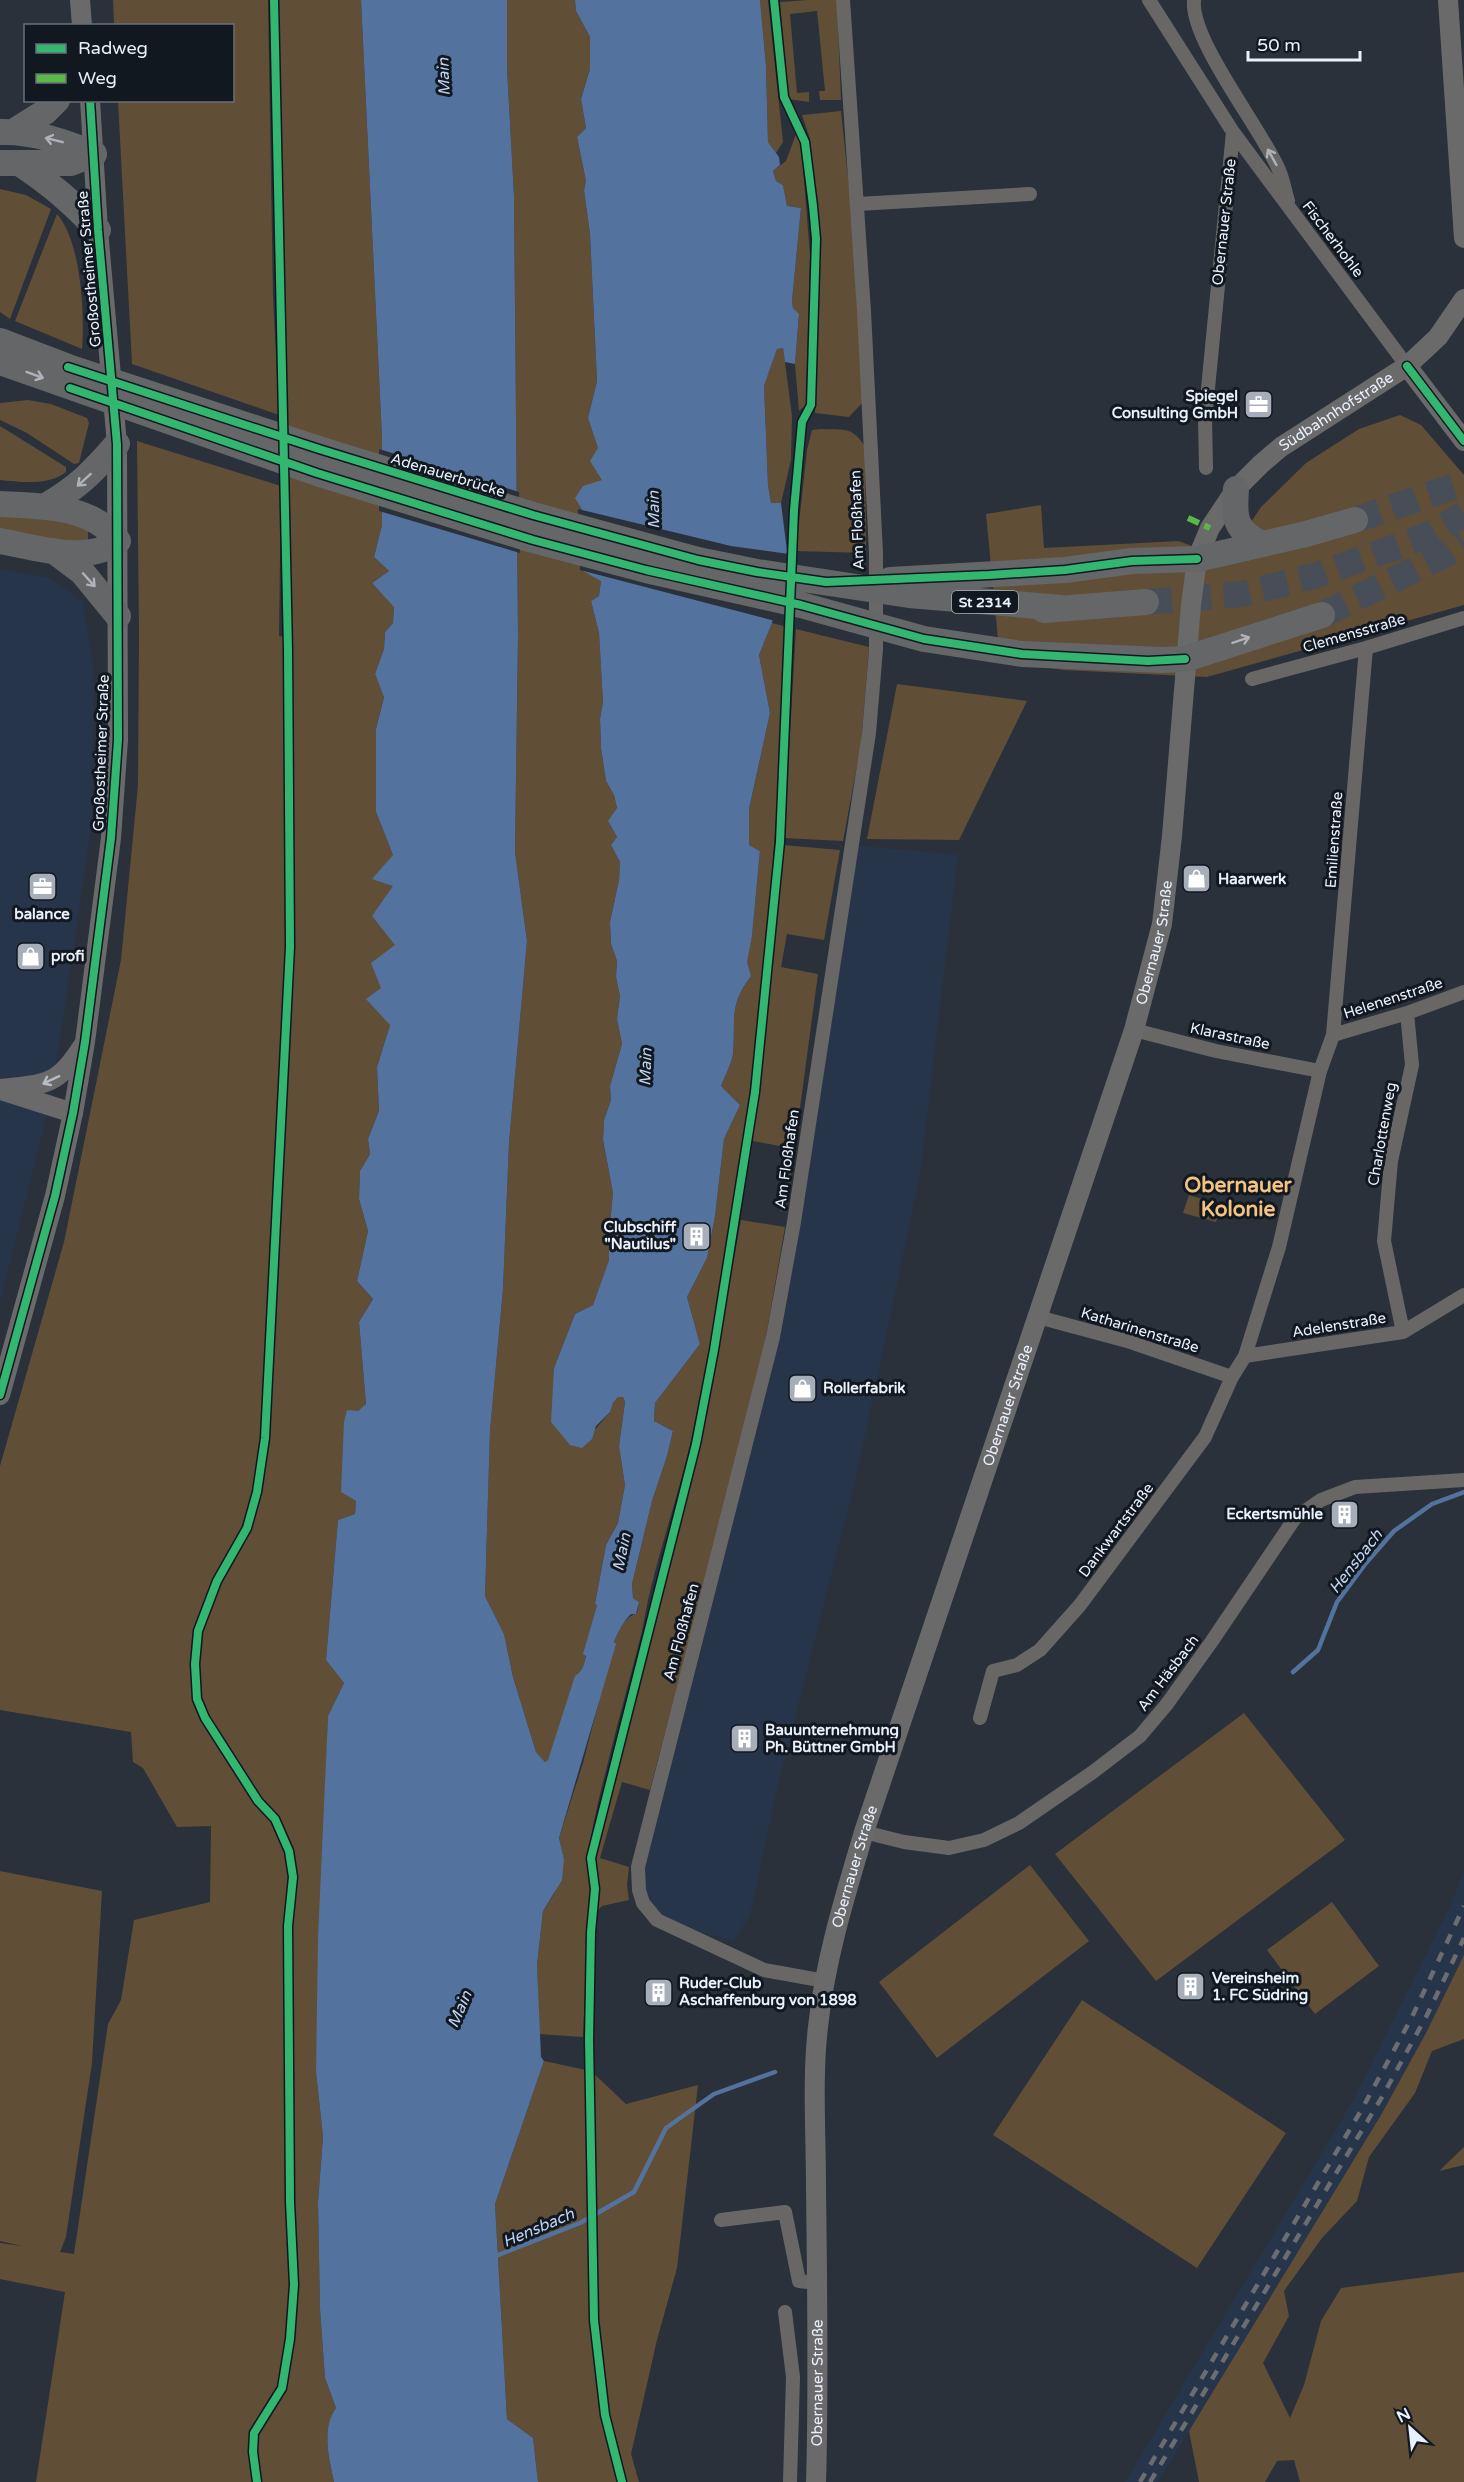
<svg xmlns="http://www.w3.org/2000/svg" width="1464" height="2482" viewBox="0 0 1464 2482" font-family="'Varela Round',sans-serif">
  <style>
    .built { fill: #27354b }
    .green { fill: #604e37 }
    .water { fill: #54729e }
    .pier { fill: #2a313b }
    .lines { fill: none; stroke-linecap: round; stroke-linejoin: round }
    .stream { stroke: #54729e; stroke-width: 4.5 }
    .highway-tunnel { stroke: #474e58; stroke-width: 26; stroke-dasharray: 26 13; stroke-linecap: butt }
    .street { stroke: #696766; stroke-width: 14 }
    .secondary { stroke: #6b6a6b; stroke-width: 20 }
    .highway { stroke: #656668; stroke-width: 26 }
    .rail { stroke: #6b6d71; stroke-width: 4.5; stroke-dasharray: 10 10; stroke-linecap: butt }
    .quiet { stroke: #58b947; stroke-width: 6; stroke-dasharray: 12 6; stroke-linecap: butt }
    .cycleway-casing { stroke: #121820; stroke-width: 11 }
    .cycleway { stroke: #33b770; stroke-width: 8 }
    .oneway { stroke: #aeb2ba }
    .oneway2 { stroke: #afb3b9 }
    .oneway3 { stroke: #b7bbc3 }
    .labels { text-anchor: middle; stroke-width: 6; stroke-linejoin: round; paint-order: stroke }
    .shield { fill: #121820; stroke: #a8b0bb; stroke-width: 1.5 }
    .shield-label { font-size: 14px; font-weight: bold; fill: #e9f1fd }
    .street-label { font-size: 15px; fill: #e9f1fd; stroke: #121820 }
    .poi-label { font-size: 15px; font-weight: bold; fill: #e9f1fd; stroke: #121820; text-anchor: start }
    .water-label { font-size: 16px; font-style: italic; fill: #c1d4f1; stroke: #121820 }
    .district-label { font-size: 21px; font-weight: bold; fill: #f4c281; stroke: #121820 }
  </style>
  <rect width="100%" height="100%" fill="#2a313b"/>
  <path class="built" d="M0 569 50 578 83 602 94 668 92 822 51 1098 0 1302Z
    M853 845 958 855 920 1175 856 1478 777 1789 750 1916 733 1941 657 1920 639 1890 773 1337Z
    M1464 1871V1955L1427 2031 1381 2115 1158 2482H1125L1354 2099 1450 1906Z"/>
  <path class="green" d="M113 0H268L273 296 279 415 132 364 118 101 232 100V26L114 25Z
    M274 0H361L382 438V525L374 557 389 571 372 583 394 606 393 623 385 632 384 649 375 674 384 696 376 729V812L393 855 395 945 381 988 390 1025 377 1067 379 1111 368 1139 370 1154 360 1171 359 1199 368 1231 357 1281 373 1299 359 1322 366 1405 358 1411 341 1491 356 1501 355 1514 338 1520 326 1660 344 1683 328 1716 316 2072 323 2137 318 2202 320 2309 325 2378 336 2408C321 2429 329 2458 334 2482H36L65 2292 0 2279V2243L22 2246 0 2241V1871L102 1891 92 2063 66 2237 60 2252 74 2254 108 2024 121 2000 134 1920 210 1902 211 1826 177 1827 143 1768 133 1762 131 1732 0 1710V1466L64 1242 121 960 138 785 139 634 137 441 281 486 279 636 292 638 279 303Z
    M507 0H575L576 11 590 37V69L581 99 586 128 577 137 586 181 584 190 590 234 597 381 588 418 598 448 602 480 583 511 601 581 599 596 591 601 599 633 603 702 600 719 601 748 606 781 614 795 617 808 609 823 617 837 611 845 620 862 619 880 610 922 611 944 617 961 616 977 620 996 617 1019 622 1044 610 1086 611 1100 604 1120 603 1141 613 1193 609 1235V1260L593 1305 575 1314 554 1368 592 1433 610 1412 613 1403 618 1397H623L625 1402 619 1446 625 1485 618 1523 606 1545 595 1604 597 1605 584 1653 586 1655 584 1664 548 1760 545 1762 536 1752 513 1677 504 1634 485 1596 490 1431 503 1289 509 1143 527 941 515 852 518 635 514 196 507 68Z
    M760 0H768L783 142 776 153 768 142 766 66Z
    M808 0H837L841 100H820L819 91H825L817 11 790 14 797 93 809 92V102L788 99 780 2Z
    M841 111 854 235 863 402 849 417 815 413 819 223 810 139 802 115Z
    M796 134 801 142 810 255 806 405 799 411 795 364 799 315 793 308 792 301 801 208 787 206 783 185 776 181 773 171 786 161Z
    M0 189 26 195 51 209 10 319 0 312Z
    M57 214C81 241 85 314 82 349L15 321Z
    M783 347 792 416 791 460 781 503H771L768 485 764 386 777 349Z
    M28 400 51 404 87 418 89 423 79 463 74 464 27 433 0 420V403Z
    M1400 415 1421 425 1464 475V605L1207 677 1063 670 1000 660 986 514 1041 505 1044 548 1179 541 1226 560 1261 507 1306 463 1359 429Z
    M0 426 66 467V472C48 486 21 482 0 480Z
    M821 429C843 430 853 426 865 447L866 553 796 551 807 450 812 430Z
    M0 514 51 516 88 528V546L0 534Z
    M772 623 787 627C775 899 749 1173 691 1440 680 1490 663 1538 651 1588 647 1602 645 1617 642 1631 632 1672 620 1713 610 1754 603 1784 585 1845 590 1873L597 1872 596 1855 648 1644 674 1551 700 1440 741 1220 785 1227 762 1359 650 1790 622 1782 600 1858 629 1867 627 1885 629 1900 602 1906 588 1921 583 2037 539 2034 537 1965 543 1911 554 1894 564 1859 559 1838 583 1763 614 1642C619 1630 624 1617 637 1613L639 1602 633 1598 632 1584 652 1501 667 1456 673 1431 654 1421 655 1403 700 1344 687 1297 707 1258 715 1216 724 1139 740 1105 721 1086C725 1076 731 1065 733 1054 736 1020 728 1006 751 976L746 962 752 936 760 851 749 845V809L770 713 759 655Z
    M796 629 869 647 861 744 843 841 784 838Z
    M897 684 1027 701 959 840 867 839Z
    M783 845 840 850 824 940 787 934 781 967 818 974 786 1212 780 1211 791 1148 753 1141Z
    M1189 1195 1222 1205 1216 1222 1183 1213Z
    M1244 1713 1345 1840 1156 1981 1055 1854Z
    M1030 1865 1089 1941 937 2058 879 1982Z
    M1332 1902 1379 1966 1315 2014 1267 1950Z
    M1464 1955V2039L1432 2051 1415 2093 1369 2157 1357 2201 1322 2238 1284 2291 1289 2316 1263 2363 1290 2418 1304 2385 1321 2321 1341 2288 1464 2272V2482H1300L1294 2460 1277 2461 1265 2482H1199L1189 2431 1381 2115 1427 2031Z
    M1082 2000 1286 2133 1197 2268 993 2135Z
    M544 2061 591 2071 626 2104 698 2085 677 2268 657 2340 631 2454 639 2482H538L533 2438 507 2419 495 2204Z
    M1464 2147V2165L1439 2171Z"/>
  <path class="water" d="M361 0H507V68L514 196 518 635 515 852 527 941 509 1143 503 1289 490 1431 485 1596 504 1634 513 1677 536 1752 545 1762 548 1760 575 1676C583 1671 584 1664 586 1656L583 1654 597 1605 595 1604 606 1545 618 1523 625 1485 619 1446 625 1402 623 1397H618L613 1403 610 1412 596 1426 592 1439 582 1448 570 1445 551 1422 554 1368 575 1314 593 1305 609 1260V1235L613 1193 603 1140 604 1120 611 1100 610 1086 622 1044 617 1019 620 996 616 977 617 961 611 944 610 922 619 880 620 862 611 845 617 837 608 821 617 808 614 795 606 781 601 748 600 719 603 702 599 633 591 601 599 596 601 581 583 571V511L575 498 583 486 602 480 590 461 598 448 588 418 597 381 590 234 584 190 586 181 577 137 586 128 581 99 590 69V37L576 11 575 0H760L766 66 768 142 779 157 780 165 773 171 776 181 783 185 787 206 801 208 792 301 793 308 799 314 795 364 785 362 783 348 777 349 764 386 768 485 771 503H781L787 551 772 623 759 655 770 713 749 809V845L760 851 752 936 747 962 751 976C728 1006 736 1020 733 1054 731 1065 725 1076 721 1086L740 1105 724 1139 715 1216 707 1258 687 1297 700 1344 655 1403 654 1421 673 1431 667 1456 652 1501 632 1584 633 1598 639 1602 636 1614H631C623 1622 618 1632 614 1642L616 1644 559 1838 564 1859 562 1880 543 1911 537 1965 541 2057 544 2061 495 2204 507 2419 533 2438 538 2482H334C329 2458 321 2429 336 2408L325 2378 320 2309 318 2202 323 2137 316 2072 318 1938 328 1716 344 1683 326 1660 338 1520 355 1514 356 1501 341 1492 344 1422 347 1410 358 1411 366 1404 359 1322 373 1299 357 1281 368 1231 359 1199 360 1171 370 1154 368 1139 379 1111 377 1067 390 1025 366 999 381 988 371 963 395 945 372 916 393 886 372 879 393 855 376 812V729L384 697 375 674 384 649 385 632 393 623 394 607 372 583 389 571 374 557 382 525V438Z"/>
  <path class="pier" d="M379 449 519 492 520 553 379 511Z
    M578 509 731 546 789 554 775 621 580 570Z"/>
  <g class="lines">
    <path class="stream" d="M1293 1672 1318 1650 1337 1602 1366 1563 1394 1531 1432 1504 1464 1492
      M493 2257 580 2223 634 2192 666 2128 714 2094 775 2072"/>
    <path class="highway-tunnel" d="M1355 520 1464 483
      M1146 602 1242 594 1317 575 1426 536 1464 514
      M1322 615 1444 555 1464 542"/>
    <path class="street" d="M1149 0 1233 132 1205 419 1206 468
      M1194 0C1190 40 1261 128 1279 170 1283 179 1285 191 1288 201
      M1233 132 1407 366
      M858 204 1030 194
      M1252 679 1366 648 1464 618
      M1134 1030 1216 1051 1320 1071
      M1333 1035 1407 1013 1464 992
      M1038 1317 1127 1341 1232 1377
      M1403 1332 1384 1241 1391 1161 1412 1065 1407 1013
      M1245 1356 1403 1332 1464 1295
      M980 1718 993 1671 1017 1665 1040 1650 1080 1605 1205 1437 1232 1377 1245 1356 1279 1247 1320 1071 1333 1035 1366 648
      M864 1832 904 1842 949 1848 984 1840 1019 1823 1093 1772 1140 1736 1167 1704 1212 1641 1295 1518 1321 1500 1355 1487 1464 1480
      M825 1981 764 1970 657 1920 643 1903 639 1890 638 1867 773 1337 794 1222 869 733 876 649V553L864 311 843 0
      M721 2220 785 2212 799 2281 817 2283
      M785 2312 793 2377 790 2482"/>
    <g class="secondary">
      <path d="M80 0 82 26"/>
      <path d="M1448 0 1464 238"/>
      <path d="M1407 366 1464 441"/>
      <path d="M0 1089C44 1084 57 1087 82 1047"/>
      <path d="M4 1091 73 1113"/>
      <path d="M0 1395 55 1196 73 1113 85 1042 111 838 118 740 117 444 98 230 90 100"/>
      <path id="s1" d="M816 2482C819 2383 817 2285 816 2186 816 2133 812 2079 818 2027 825 1960 845 1896 864 1832L1134 1030 1162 924 1172 836 1191 605 1197 559 1210 528 1236 489 1261 464 1281 447 1407 366 1438 337 1464 299"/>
    </g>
    <path class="highway" d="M0 132C33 131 65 142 94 154
      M13 132 45 112 57 100
      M0 163H71L94 154
      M19 163C52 185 72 202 98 230
      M0 341 68 367 319 449 533 515 698 560 757 572 909 595 1061 608
      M0 362 317 473 533 540 646 570 801 605 924 639 1022 654 1162 660 1185 659 1322 615
      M1236 489C1234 518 1234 530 1262 544
      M0 504C40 506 93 505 118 541 89 565 34 547 0 541
      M44 507C77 488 93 472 117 444
      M54 551 82 572 118 616
      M890 580 1065 570 1132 561 1197 559 1306 534 1355 520
      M1044 610 1146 602"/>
    <path class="rail" d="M1140 2482 1362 2109 1412 2017 1464 1906
      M1150 2482 1382 2097 1427 2015 1464 1938"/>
    <path class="quiet" d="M1188 518 1210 528"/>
    <defs>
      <path id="cycleway" d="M1407 366 1464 441
        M68 367 319 449 533 515 698 560 757 572 826 582 989 575 1065 570 1132 561 1197 559
        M70 388 317 473 533 540 646 570 801 605 924 639 1022 654 1148 661 1185 659
        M0 1395 55 1196 73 1113 85 1042 111 838 118 740 117 444 98 230 90 100
        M257 2482 253 2452 254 2433 282 2388 290 2339 294 2285 290 2202 288 1926 293 1877 289 1851 275 1819 258 1801 205 1718 197 1699 195 1664 198 1631 217 1581 247 1528 257 1492 265 1438 290 947 288 650 274 0
        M622 2482 605 2415 594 2320 589 2040 591 1932 595 1889 591 1858 696 1444 714 1350 755 1092 780 842 794 510 802 422 811 405 816 239 813 206 805 142 784 97 774 0"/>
    </defs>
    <use href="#cycleway" class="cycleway-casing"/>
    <use href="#cycleway" class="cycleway"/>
  </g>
  <defs><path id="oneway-shaft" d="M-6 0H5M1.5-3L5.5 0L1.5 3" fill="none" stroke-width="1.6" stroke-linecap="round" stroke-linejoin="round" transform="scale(1.5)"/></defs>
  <g class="oneway">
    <use href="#oneway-shaft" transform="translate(54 140) rotate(-166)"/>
    <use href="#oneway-shaft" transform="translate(35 375) rotate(20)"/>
    <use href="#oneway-shaft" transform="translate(84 480) rotate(138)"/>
    <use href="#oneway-shaft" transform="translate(89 580) rotate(48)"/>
    <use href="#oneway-shaft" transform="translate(1241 640) rotate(-18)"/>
  </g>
  <use class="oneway2" href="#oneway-shaft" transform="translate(1272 157) rotate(-119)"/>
  <use class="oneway3" href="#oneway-shaft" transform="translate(51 1080) rotate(155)"/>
  <defs>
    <symbol id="office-square" viewBox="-11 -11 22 22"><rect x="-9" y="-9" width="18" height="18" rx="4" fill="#a6aeb9" stroke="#121820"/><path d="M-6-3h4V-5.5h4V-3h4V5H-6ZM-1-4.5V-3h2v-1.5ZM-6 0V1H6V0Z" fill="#fff"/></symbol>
    <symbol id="shop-square" viewBox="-11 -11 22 22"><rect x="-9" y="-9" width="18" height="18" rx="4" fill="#a6aeb9" stroke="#121820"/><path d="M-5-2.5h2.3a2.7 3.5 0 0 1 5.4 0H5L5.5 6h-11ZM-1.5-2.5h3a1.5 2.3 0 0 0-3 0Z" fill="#fff"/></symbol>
    <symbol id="building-square" viewBox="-11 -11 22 22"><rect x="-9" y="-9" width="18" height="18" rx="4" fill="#a6aeb9" stroke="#121820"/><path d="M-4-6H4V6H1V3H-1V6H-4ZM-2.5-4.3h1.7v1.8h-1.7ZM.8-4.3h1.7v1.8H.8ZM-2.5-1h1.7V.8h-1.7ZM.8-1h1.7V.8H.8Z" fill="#fff"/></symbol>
  </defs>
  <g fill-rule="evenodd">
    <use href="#office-square" x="1242" y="388" width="33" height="33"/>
    <use href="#shop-square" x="1180" y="862" width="33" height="33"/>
    <use href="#office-square" x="26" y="870" width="33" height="33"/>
    <use href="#shop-square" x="14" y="940" width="33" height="33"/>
    <use href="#building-square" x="680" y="1220" width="33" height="33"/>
    <use href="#shop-square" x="786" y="1372" width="33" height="33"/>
    <use href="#building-square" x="1328" y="1498" width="33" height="33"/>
    <use href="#building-square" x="728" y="1722" width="33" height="33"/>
    <use href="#building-square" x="1174" y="1970" width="33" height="33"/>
    <use href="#building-square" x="642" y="1976" width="33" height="33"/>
  </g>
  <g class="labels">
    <rect class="shield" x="952" y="591" width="66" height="22" rx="4.5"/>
    <g class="shield-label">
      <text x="985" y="607">St 2314</text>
    </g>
    <g class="street-label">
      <text transform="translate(1224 222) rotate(-84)" y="5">Obernauer Straße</text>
      <text transform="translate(1333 239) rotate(53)" y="5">Fischerhohle</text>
      <text transform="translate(89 269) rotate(-95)" y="5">Großostheimer Straße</text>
      <text dy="5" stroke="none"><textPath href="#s1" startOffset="2186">Südbahnhofstraße</textPath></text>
      <text transform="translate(448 475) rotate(17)" y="5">Adenauerbrücke</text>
      <text transform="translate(857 520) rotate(-92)" y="5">Am Floßhafen</text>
      <text transform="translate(1354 633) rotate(-16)" y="5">Clemensstraße</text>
      <text transform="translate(101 753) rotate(-88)" y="5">Großostheimer Straße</text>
      <text transform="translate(1334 840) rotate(-86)" y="5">Emilienstraße</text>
      <text dy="5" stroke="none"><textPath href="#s1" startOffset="1592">Obernauer Straße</textPath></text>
      <text transform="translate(1393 998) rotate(-18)" y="5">Helenenstraße</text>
      <text transform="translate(1230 1036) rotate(12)" y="5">Klarastraße</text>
      <text transform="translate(1382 1134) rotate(-80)" y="5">Charlottenweg</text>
      <text transform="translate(787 1159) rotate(-82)" y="5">Am Floßhafen</text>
      <text transform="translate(1339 1325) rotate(-9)" y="5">Adelenstraße</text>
      <text transform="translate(1140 1330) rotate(17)" y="5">Katharinenstraße</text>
      <text dy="5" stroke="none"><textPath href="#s1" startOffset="1106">Obernauer Straße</textPath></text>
      <text transform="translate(1116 1530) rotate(-53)" y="5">Dankwartstraße</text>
      <text transform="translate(681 1632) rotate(-75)" y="5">Am Floßhafen</text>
      <text transform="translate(1168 1673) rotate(-53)" y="5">Am Häsbach</text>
      <text dy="5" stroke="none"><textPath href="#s1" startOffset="620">Obernauer Straße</textPath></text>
      <text dy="5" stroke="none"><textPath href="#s1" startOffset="99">Obernauer Straße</textPath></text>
    </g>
    <g class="poi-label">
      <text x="1238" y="401" text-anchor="end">Spiegel<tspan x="1238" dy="17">Consulting GmbH</tspan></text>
      <text x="1218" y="884">Haarwerk</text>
      <text x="42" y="919" text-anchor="middle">balance</text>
      <text x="51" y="961">profi</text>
      <text x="676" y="1232" text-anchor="end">Clubschiff<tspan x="676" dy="17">"Nautilus"</tspan></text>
      <text x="823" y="1393">Rollerfabrik</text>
      <text x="1323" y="1519" text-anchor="end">Eckertsmühle</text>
      <text x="765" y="1735">Bauunternehmung<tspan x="765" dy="17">Ph. Büttner GmbH</tspan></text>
      <text x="1212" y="1983">Vereinsheim<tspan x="1212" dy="17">1. FC Südring</tspan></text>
      <text x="679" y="1988">Ruder-Club<tspan x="679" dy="17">Aschaffenburg von 1898</tspan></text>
    </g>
    <g class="water-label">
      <text transform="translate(443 77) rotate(-92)" y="6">Main</text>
      <text transform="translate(653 510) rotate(-91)" y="6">Main</text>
      <text transform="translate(645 1067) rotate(-88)" y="6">Main</text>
      <text transform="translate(621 1552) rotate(-78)" y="6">Main</text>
      <text transform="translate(1355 1561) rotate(-52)" y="6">Hensbach</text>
      <text transform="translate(459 2009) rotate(-67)" y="6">Main</text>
      <text transform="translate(538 2227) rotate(-23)" y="6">Hensbach</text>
    </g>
    <g class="district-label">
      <text x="1238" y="1192">Obernauer<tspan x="1238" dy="24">Kolonie</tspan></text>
    </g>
  </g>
  <rect x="24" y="24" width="210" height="78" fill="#121820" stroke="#686f78" stroke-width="1.5"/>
  <rect x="36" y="44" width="30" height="9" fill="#33b770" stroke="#686f78" stroke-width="1.5"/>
  <text x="78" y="54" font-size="18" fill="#e9f1fd">Radweg</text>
  <rect x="36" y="74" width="30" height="9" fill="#58b947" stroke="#686f78" stroke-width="1.5"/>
  <text x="78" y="84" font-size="18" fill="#e9f1fd">Weg</text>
  <g transform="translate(1410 2428) rotate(333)" stroke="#121820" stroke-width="4.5" paint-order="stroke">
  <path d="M0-4.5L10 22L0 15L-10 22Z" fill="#e9f1fd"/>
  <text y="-9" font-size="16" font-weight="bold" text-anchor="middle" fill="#e9f1fd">N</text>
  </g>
  <path d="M1248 51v9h112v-9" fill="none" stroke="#e9f1fd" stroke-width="3"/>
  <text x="1257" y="51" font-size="18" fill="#e9f1fd" stroke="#121820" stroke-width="4.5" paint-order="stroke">50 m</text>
</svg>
